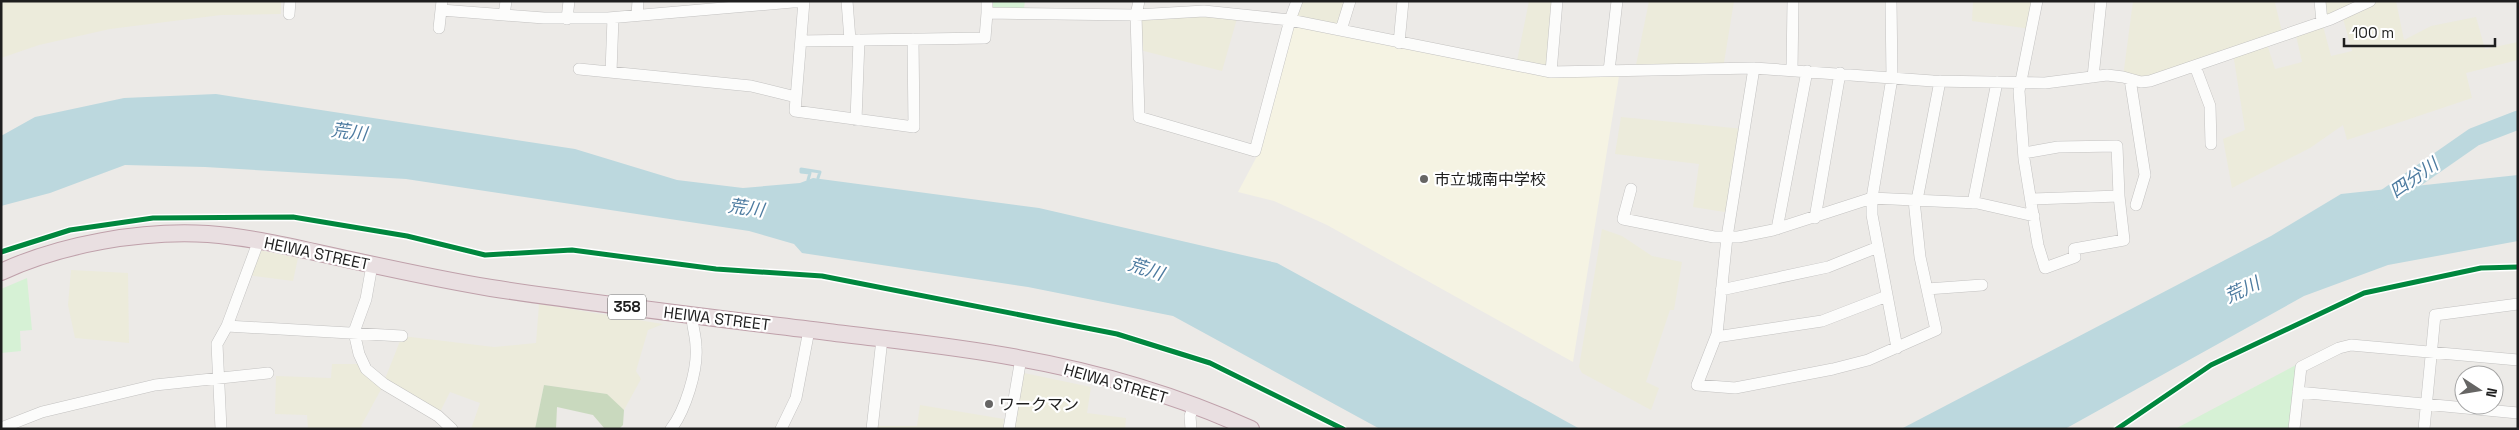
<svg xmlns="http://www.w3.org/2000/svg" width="2519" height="430" viewBox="0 0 2519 430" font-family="'Space Grotesk','Noto Sans JP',sans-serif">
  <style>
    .education { fill: #f5f3e3 }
    .farmland { fill: #ecebdb; fill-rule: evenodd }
    .forest { fill: #c9d9be }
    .park { fill: #d6f1d5 }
    .water { fill: #bcd8de }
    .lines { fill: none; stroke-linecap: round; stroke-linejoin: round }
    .stream { stroke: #bcd8de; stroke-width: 3 }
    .river { stroke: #bcd8de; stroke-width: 19 }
    .minor-casing { stroke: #c3c2c1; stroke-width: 12 }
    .highway-casing { stroke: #bfa0aa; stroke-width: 18 }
    .minor { stroke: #fcfcfb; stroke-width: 11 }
    .highway { stroke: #e9dfe1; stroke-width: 16 }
    .cycleway-casing { stroke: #fff; stroke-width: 8 }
    .cycleway { stroke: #00873e; stroke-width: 5 }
    .poi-dot { fill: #666564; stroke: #fff; stroke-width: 2 }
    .labels { text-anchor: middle; stroke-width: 4.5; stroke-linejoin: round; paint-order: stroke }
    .shield { fill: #fff; stroke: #626262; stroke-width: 1 }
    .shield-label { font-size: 15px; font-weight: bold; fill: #1e1e1e }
    .poi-label { font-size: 16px; fill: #1e1e1e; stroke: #fff; text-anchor: start }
    .street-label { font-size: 16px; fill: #1e1e1e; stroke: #fff }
    .water-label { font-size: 18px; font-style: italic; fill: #4d7ba0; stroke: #fff }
  </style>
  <rect width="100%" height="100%" fill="#eceae7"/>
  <path class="education" d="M1290 20 1551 72 1620 70 1573 362 1327 225 1274 201 1238 192 1256 158Z"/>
  <path class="farmland" d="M1 1H281V14L221 15 110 29 39 45 1 58Z
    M1297 1H1350L1341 30 1290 20Z
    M1529 1H1557L1551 72 1516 66Z
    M1649 1H1734L1723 69 1635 70Z
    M1973 1H2037L2032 29 1972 21Z
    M2133 1H2281L2275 3 2283 36 2266 41 2275 69 2302 62 2295 31 2317 24 2315 1H2396L2404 40 2431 26 2476 17 2485 49 2518 42V60L2466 73 2472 98 2347 140 2343 125 2310 148 2232 188 2223 139 2245 130 2233 53 2150 81 2123 77ZM2342 15 2352 51 2331 56 2322 22Z
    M1136 15H1238L1222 71 1136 49Z
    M1621 117 1744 129 1731 213 1693 207 1699 164 1615 154Z
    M1602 229 1622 236 1652 256 1682 262 1674 310H1670L1646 382 1659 388 1651 410 1582 373 1579 367Z
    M259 250 298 258 293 281 247 275Z
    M71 270 128 273 129 343 75 338 68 305Z
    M539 304 663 324 648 330 636 371 641 379 624 410 606 394 544 385 535 429H471L480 403 450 392 438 416 384 384 361 426 365 429H308L307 415 275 414 276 376 331 378 332 364H363L383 384 402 336 494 347 536 343Z
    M1024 373 1091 387 1087 413 1126 418 1125 429H1013Z
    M920 405 1004 419 1003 429H876V426H917Z"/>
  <path class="forest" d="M544 385 607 394 624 410 623 425 619 429H605L593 415 557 407 556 429H535Z"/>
  <path class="park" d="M987 1H1025L1024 8H987Z
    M27 278 32 330 20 331 21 351 1 353V289Z
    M2296 365 2289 429H2175Z"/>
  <path class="water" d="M216 94 575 149 677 180 743 188 800 183 813 178 1039 208 1277 263 1580 429H1380L1173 316 1028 287 802 253 794 244 749 231 406 179 205 167 125 165 50 193 1 206V136L35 117 124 98Z
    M2518 175V241L2388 265 2304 296 2065 429H1901L2271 236 2341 194Z"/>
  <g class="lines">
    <path class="stream" d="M808 180 810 173 801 172V169L820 172 818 178"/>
    <path class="river" d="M2382 201 2474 137 2518 120"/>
    <defs>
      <path id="minor" d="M804 1 795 111 914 127 913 39
        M847 1 850 40
        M987 1V13L1136 15 1204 11 1290 20 1551 72 1754 68 1933 81 2045 83 2107 75 2123 77 2141 82 2150 81 2331 19 2370 1
        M1139 1 1136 15 1139 117 1255 151 1290 20 1297 1
        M1891 1 1892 78 1872 198V215L1897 348
        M2037 1 2019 91 2024 159 2038 245 2045 268 2075 257 2074 249 2124 240 2119 196
        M2320 1 2322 22
        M441 10 544 18H608L804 1
        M289 14 290 1
        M504 15 506 1
        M637 15 638 1
        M567 19 569 1
        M439 28 442 1
        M1341 30 1350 1
        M801 41 985 38 987 13
        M1399 43 1403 1
        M2195 66 2210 106 2211 144
        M1754 68 1727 237 1717 334 1697 385 1735 388 1833 369 1868 360 1936 330 1927 289 1982 285
        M579 69 751 86 796 97
        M1792 70 1793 1
        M1609 71 1617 1
        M611 72 613 18
        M1551 72 1557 1
        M2093 77 2101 1
        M2130 79 2145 175 2136 205
        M856 120 859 40
        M2024 153 2058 147 2117 146 2119 196 2031 199
        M1631 189 1623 219 1714 237H1738L1773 230 1872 198 1977 203 2034 216
        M1914 200 1920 257 1927 289
        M1917 200 1940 81
        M1973 203 1997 82
        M1815 218 1840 73
        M1777 229 1807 71
        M372 265 366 299 354 332 359 354 366 369 384 384 438 416 452 429
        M1721 290 1828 267 1878 247
        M227 326 402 336
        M1716 337 1822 321 1887 296
        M2298 392 2518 413
        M1 428 42 412 155 385 268 373
        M221 429 217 344 227 326 259 240
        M671 429C685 411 698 370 696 347 696 336 692 326 692 316
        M781 429 796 398 809 330
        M872 429 882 339
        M1009 429 1021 358
        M1191 429 1190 416 1194 406
        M2294 429 2301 367 2339 348 2351 345 2518 360
        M2424 429 2435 315 2518 304"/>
      <path id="highway" d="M1 272C61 244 142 230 208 234 248 237 288 246 328 255 382 267 436 279 491 288 603 305 715 318 828 332 891 340 955 346 1018 358 1097 372 1178 396 1251 429"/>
    </defs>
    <use href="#minor" class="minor-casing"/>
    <use href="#highway" class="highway-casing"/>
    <use href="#minor" class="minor"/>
    <use href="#highway" class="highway"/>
    <defs>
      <path id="cycleway" d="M1 252 70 230 153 218 293 217 407 236 485 255 572 250 716 269 822 276 1117 334 1210 363 1343 429
        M2117 429 2211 365 2364 293 2481 268 2518 267"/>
    </defs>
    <use href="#cycleway" class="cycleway-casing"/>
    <use href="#cycleway" class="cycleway"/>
  </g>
  <g class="poi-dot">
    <circle cx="1424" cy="179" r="5"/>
    <circle cx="989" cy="404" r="5"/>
  </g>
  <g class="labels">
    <rect class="shield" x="608" y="294.5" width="38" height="25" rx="4"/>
    <g class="shield-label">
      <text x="627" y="312">358</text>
    </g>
    <g class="poi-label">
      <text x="1434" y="185">市立城南中学校</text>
      <text x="999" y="410">ワークマン</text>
    </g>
    <g class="street-label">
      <text transform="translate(317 253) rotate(12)" y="6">HEIWA STREET</text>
      <text transform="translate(717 318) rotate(7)" y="6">HEIWA STREET</text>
      <text transform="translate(1116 383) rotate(16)" y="6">HEIWA STREET</text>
    </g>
    <g class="water-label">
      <text transform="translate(349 132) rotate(7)" y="6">荒川</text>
      <text transform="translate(2414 178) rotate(-35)" y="6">四分川</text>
      <text transform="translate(746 208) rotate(8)" y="6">荒川</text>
      <text transform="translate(1146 269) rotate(18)" y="6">荒川</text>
      <text transform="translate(2242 290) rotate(-26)" y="6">荒川</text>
    </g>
  </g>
  <rect width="2519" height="430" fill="none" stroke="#1e1e1e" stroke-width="5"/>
  <g transform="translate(2479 390) rotate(102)"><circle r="24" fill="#ffffff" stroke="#a5a5a5"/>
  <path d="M0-4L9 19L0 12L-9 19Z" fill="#666564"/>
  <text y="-8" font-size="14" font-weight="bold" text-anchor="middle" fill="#1e1e1e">N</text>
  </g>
  <path d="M2344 38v8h151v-8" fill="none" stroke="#1e1e1e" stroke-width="2.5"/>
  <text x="2352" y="38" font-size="15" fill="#1e1e1e" stroke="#ffffff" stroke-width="4" paint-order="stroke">100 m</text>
</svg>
